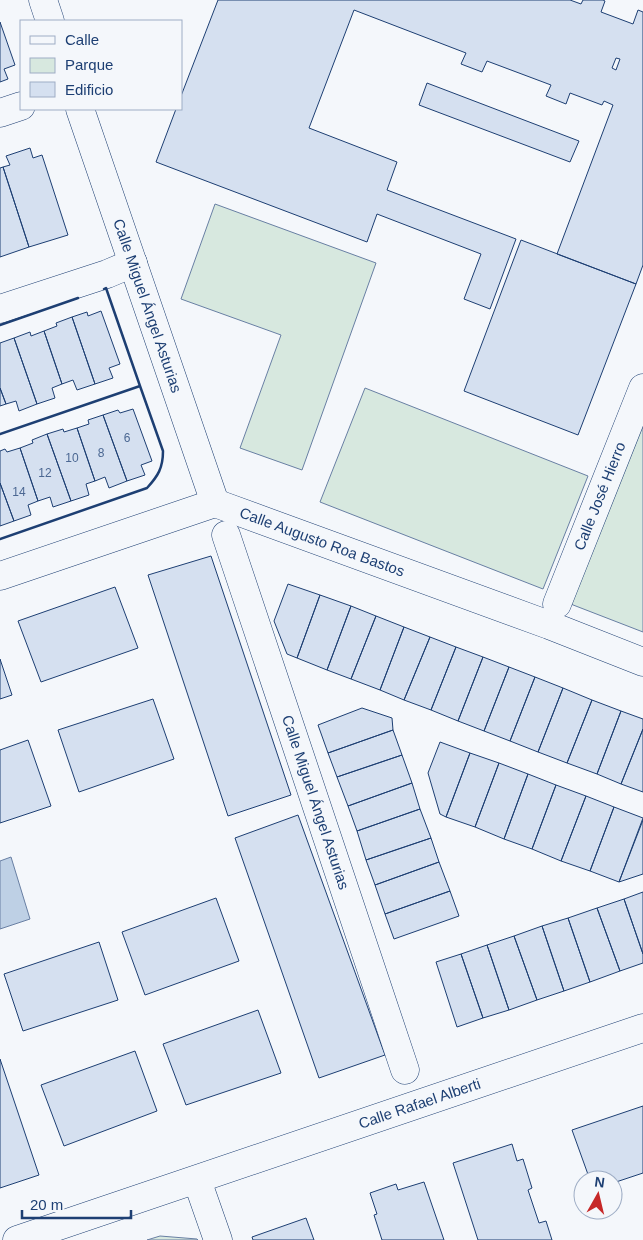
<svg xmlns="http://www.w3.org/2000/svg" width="643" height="1240" viewBox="0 0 643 1240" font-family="Helvetica,sans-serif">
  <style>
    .green { fill: #d7e8df; stroke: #687fa3 }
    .water { fill: #bed0e5; stroke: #687fa3 }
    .building { fill: #d5e0f0; stroke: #1d3f73; fill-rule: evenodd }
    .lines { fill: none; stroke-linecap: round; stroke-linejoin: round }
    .minor-casing { stroke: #1d3f73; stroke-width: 29 }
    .minor { stroke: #f4f7fb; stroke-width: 28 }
    .wall { stroke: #1d3f73; stroke-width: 2.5 }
    .labels { text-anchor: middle; stroke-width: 4; stroke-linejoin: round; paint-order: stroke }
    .number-label { font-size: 12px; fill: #4b6792 }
    .street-label { font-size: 15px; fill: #1d3f73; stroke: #f4f7fb }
  </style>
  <rect width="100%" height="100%" fill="#f4f7fb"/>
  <path class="green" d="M215 204 376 263 302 470 240 448 281 335 181 299Z
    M365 388 588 476 543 589 320 502Z
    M643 410V632L568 603Z
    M160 1236 197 1239 198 1240H147Z"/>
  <path class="water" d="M11 857 30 919 0 929V861Z"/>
  <path class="building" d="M218 0H570L581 4 583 0H603L605 1 601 12 633 24 638 10 643 12V265L636 284 557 254 613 105 604 101 602 105 570 93 566 104 546 96 551 85 487 61 482 72 461 64 466 53 354 10 309 128 397 162 387 190 516 239 490 309 464 299 481 254 377 214 367 242 156 162 176 109H181V96ZM616 58 620 59 616 70 612 68Z
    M0 22 15 65 4 69 8 79 0 82Z
    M427 83 579 141 570 162 419 105Z
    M30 148 33 158 42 155 68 235 29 247 3 167 10 165 6 156Z
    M3 167 29 247 0 257V168Z
    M521 240 636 284 578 435 464 391Z
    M101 311 120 364 109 368 113 378 95 384 72 317 87 312 88 316Z
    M72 317 95 384 77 390 73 380 62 384 44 331 57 326 56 323Z
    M44 331 62 384 52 388 55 398 37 404 14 338 30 332 31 336Z
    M14 338 37 404 19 411 16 401 6 404 0 388V343Z
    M0 388 6 404 0 406Z
    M133 409 152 461 141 465 145 475 127 481 103 415 118 410 120 413Z
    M103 415 127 481 109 488 105 477 95 481 77 428 89 424 88 420Z
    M77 428 95 481 86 484 89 495 71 501 47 434 63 429 64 432Z
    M47 434 71 501 53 507 50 497 38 501 20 448 33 443 32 440Z
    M20 448 38 501 28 505 31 515 14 521 0 483V451L5 449 7 452Z
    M0 483 14 521 0 526Z
    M211 556 291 795 228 816 148 575Z
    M288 584 320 595 297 658 287 654 274 621Z
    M115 587 138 648 41 682 18 621Z
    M320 595 351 606 327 670 297 658Z
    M351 606 376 616 351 679 327 670Z
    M376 616 404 627 380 690 351 679Z
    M404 627 430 637 404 700 380 690Z
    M430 637 456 647 431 710 404 700Z
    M456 647 483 657 458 721 431 710Z
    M483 657 509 667 484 731 458 721Z
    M0 659 12 695 0 699Z
    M509 667 535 677 510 741 484 731Z
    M535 677 563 688 538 752 510 741Z
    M563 688 592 700 567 763 538 752Z
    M153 699 174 759 79 792 58 730Z
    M592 700 621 711 597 774 567 763Z
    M362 708 392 718 393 730 328 753 318 725Z
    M621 711 643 719V729L621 784 597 774Z
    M643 729V792L621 784Z
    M393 730 402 755 337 777 328 753Z
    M28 740 51 806 0 823V750Z
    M440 742 470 753 446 817 440 814 428 773Z
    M470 753 499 763 475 827 446 817Z
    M402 755 412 783 348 806 337 777Z
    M499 763 528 774 504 839 475 827Z
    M528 774 556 785 532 849 504 839Z
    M412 783 420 809 357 831 348 806Z
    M556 785 586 796 561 861 532 849Z
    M586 796 614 807 590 871 561 861Z
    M614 807 643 818 619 882 590 871Z
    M420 809 431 838 366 860 357 831Z
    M298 815 385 1055 319 1078 235 838Z
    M643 820V874L619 882Z
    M431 838 439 862 375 885 366 860Z
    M439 862 450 891 385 914 375 885Z
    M450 891 459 916 394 939 385 914Z
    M643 892V954L624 899Z
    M216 898 239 961 145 995 122 932Z
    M624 899 643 954V963L620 971 597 908Z
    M597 908 620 971 590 982 568 918Z
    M568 918 590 982 564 991 542 926Z
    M542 926 564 991 537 1000 514 936Z
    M514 936 537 1000 509 1010 487 945Z
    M99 942 118 1000 23 1031 4 974Z
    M487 945 509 1010 483 1018 461 954Z
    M461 954 483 1018 457 1027 436 962Z
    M258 1010 281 1073 186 1105 163 1044Z
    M135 1051 157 1111 64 1146 41 1085Z
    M0 1059 39 1175 0 1188Z
    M643 1106V1173L613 1183V1180H590L572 1130Z
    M512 1144 517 1161 523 1159 532 1188 528 1190 539 1223 546 1221 552 1240H478L453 1163Z
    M424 1182 444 1240H382L374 1215 377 1214 370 1193 396 1184 398 1190Z
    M306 1218 314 1240H253L252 1237Z"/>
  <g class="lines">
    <defs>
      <g id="minor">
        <path d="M43 0 50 21"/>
        <path id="s1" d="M80 109 215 503"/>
        <path d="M0 113 21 106"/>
        <path d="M0 309 107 274 133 263"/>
        <path id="s2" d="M226 535 405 1070"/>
        <path id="s3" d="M0 576 215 503 549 625 643 662"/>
        <path id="s4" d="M557 604 643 388"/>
        <path d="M197 1180 218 1240"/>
        <path id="s5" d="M17 1240 643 1028"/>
      </g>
    </defs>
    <use href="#minor" class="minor-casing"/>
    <use href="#minor" class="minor"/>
    <path class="wall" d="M104 289 106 288 140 386
      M0 325 78 298
      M0 434 140 386 163 451C163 468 158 476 147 488L0 539"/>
  </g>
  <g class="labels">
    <g class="number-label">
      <text x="127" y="442">6</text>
      <text x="101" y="457">8</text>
      <text x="72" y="462">10</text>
      <text x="45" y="477">12</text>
      <text x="19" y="496">14</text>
    </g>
    <g class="street-label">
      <text dy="5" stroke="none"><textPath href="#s1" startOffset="208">Calle Miguel Ángel Asturias</textPath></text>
      <text dy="5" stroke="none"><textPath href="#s4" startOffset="116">Calle José Hierro</textPath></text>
      <text dy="5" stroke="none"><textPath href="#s3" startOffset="341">Calle Augusto Roa Bastos</textPath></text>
      <text dy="5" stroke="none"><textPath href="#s2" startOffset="282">Calle Miguel Ángel Asturias</textPath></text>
      <text dy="5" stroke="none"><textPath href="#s5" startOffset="425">Calle Rafael Alberti</textPath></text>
    </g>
  </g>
  <rect x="20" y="20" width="162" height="90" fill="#f4f7fb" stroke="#9eadc5"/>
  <rect x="30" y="36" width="25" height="8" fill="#f4f7fb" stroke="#9eadc5"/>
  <text x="65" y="45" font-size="15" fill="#1d3f73">Calle</text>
  <rect x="30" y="58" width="25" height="15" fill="#d7e8df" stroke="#9eadc5"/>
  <text x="65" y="70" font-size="15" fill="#1d3f73">Parque</text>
  <rect x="30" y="82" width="25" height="15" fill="#d5e0f0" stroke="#9eadc5"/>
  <text x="65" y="95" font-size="15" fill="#1d3f73">Edificio</text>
  <g transform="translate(598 1195) rotate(8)"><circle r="24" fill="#f4f7fb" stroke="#9eadc5"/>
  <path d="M0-4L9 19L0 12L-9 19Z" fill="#c62828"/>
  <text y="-8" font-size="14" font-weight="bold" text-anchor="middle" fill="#1d3f73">N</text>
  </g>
  <path d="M22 1210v8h109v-8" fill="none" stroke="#1d3f73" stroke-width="2.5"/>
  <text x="30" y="1210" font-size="15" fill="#1d3f73" stroke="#f4f7fb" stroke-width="4" paint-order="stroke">20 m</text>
</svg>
